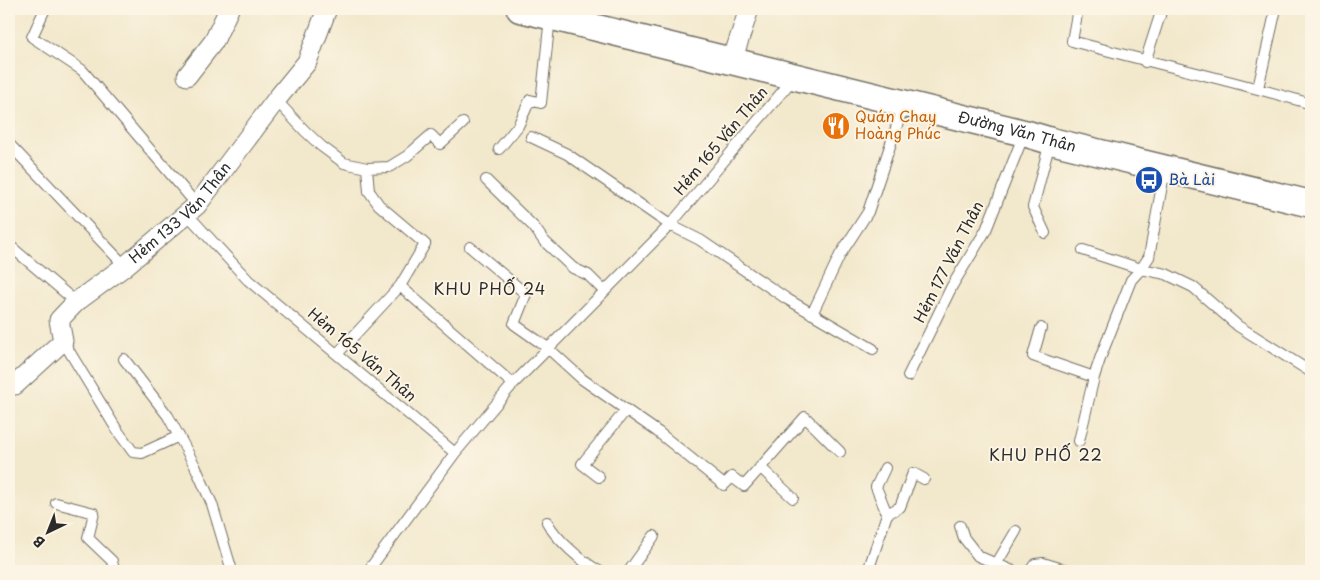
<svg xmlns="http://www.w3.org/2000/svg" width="1320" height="580" viewBox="0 0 1320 580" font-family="'Playpen Sans',sans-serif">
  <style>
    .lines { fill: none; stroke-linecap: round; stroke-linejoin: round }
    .lane-casing { stroke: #716d63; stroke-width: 12 }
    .street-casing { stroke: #716d63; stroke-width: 21 }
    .secondary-casing { stroke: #716d63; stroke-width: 29 }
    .lane { stroke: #fff; stroke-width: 10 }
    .street { stroke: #fff; stroke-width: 19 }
    .secondary { stroke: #fff; stroke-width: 26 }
    .labels { text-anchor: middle; stroke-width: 4; stroke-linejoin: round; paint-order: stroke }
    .food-label { font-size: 15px; fill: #c56008; stroke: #fcf5e5; text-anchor: start }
    .street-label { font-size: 15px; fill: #2b2b2b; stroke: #fcf5e5 }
    .transit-label { font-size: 15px; fill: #164399; stroke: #fcf5e5; text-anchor: start }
    .neighbourhood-label { font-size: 16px; letter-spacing: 1px; fill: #2b2b2b; stroke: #fcf5e5 }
  </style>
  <rect width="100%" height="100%" fill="#fcf5e5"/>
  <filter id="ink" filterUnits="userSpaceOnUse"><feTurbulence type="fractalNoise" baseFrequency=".02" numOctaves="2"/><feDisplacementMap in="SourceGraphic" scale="10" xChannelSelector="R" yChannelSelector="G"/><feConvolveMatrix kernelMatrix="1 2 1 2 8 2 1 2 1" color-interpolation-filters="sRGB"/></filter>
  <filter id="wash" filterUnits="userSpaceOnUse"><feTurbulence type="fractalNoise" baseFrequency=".0096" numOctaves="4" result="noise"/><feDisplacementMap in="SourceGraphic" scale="20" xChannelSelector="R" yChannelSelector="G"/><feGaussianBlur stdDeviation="1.12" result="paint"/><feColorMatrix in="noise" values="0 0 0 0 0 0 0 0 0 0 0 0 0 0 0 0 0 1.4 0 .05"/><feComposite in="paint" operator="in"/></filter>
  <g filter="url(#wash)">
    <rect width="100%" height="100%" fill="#f2e8cc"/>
  </g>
  <g filter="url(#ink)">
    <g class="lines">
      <defs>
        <path id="lane" d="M45 9 32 37 82 70 197 205
          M1078 9 1072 41C1151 63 1232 80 1311 104
          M1145 62 1162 9
          M1258 88 1276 9
          M276 100 304 130 321 146 344 163 367 168 389 167 407 156 431 135 440 144 463 123
          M531 137 567 154 670 225 700 240 787 299 873 349
          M9 144 125 266
          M499 149 518 126 530 100 541 103 550 17
          M486 180 534 227 544 241 573 268 588 275 604 291
          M188 215 248 280 455 453
          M1045 233 1033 207 1050 142
          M9 245 76 302
          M470 247 526 294 514 324 548 348 582 379 658 432 724 485 732 477 744 486 805 417 840 452
          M1083 250 1141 269 1166 274 1193 287 1238 326 1311 372
          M400 286 513 384
          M812 314 840 255 868 212 904 104
          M1041 328 1033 356 1094 377
          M63 341 117 430 133 452 142 453 179 436
          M337 354 400 286 425 244 379 205 369 191 367 168
          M124 359 168 416 195 466 212 504 232 571
          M908 376 952 286 986 230 1024 134
          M1079 441 1094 377 1101 356 1131 280 1141 269 1149 257 1165 169
          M760 467 793 498
          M885 468 876 487 887 514
          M599 477 582 464 626 410
          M56 503 94 513 88 538 112 561 114 571
          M887 514 900 507 913 473 924 479
          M547 522C556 539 582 562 599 571
          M960 526 964 538 978 556 1013 571
          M368 571 455 453 513 384 670 225 793 79
          M629 571 654 536
          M868 571 887 514
          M994 571 997 563 1016 531
          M1030 571 1035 564 1043 563 1066 570"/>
        <g id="street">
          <path d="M732 61 749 9"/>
          <path d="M187 76 214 41 229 9"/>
          <path id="s1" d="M9 384 15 385 63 341 59 320 76 302 125 266 197 205 276 100 307 62 327 9"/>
        </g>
        <g id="secondary">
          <path id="s2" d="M520 9 1024 133 1051 141 1311 204"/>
        </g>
      </defs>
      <use href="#lane" class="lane-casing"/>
      <use href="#street" class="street-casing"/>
      <use href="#secondary" class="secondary-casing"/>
      <use href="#lane" class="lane"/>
      <use href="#street" class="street"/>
      <use href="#secondary" class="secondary"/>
    </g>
  </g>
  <defs>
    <symbol id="restaurant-disc" viewBox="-11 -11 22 22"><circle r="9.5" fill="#e8710a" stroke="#fcf5e5"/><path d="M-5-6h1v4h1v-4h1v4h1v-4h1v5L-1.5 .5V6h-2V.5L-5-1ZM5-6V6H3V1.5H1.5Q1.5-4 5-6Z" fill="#fff"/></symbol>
    <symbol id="bus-disc" viewBox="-11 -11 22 22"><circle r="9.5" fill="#1a4fb4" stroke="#fcf5e5"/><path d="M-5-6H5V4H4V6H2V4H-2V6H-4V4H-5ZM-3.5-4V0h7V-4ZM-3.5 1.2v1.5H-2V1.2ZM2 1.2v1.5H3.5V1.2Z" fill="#fff"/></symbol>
  </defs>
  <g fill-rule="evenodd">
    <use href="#restaurant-disc" x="820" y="110" width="32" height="32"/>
    <use href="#bus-disc" x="1133" y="164" width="32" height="32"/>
  </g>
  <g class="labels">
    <g class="food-label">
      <text x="855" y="122">Quán Chay<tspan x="855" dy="17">Hoàng Phúc</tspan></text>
    </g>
    <g class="street-label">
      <text dy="5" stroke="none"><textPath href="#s2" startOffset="512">Đường Văn Thân</textPath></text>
      <text transform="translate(721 141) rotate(-50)" y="5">Hẻm 165 Văn Thân</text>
      <text dy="5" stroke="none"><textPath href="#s1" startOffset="255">Hẻm 133 Văn Thân</textPath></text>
      <text transform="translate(949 262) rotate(-63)" y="5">Hẻm 177 Văn Thân</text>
      <text transform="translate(362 355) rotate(40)" y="5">Hẻm 165 Văn Thân</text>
    </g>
    <g class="transit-label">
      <text x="1168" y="185">Bà Lài</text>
    </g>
    <g class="neighbourhood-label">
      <text x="490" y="295">KHU PHỐ 24</text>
      <text x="1046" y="461">KHU PHỐ 22</text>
    </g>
  </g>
  <rect width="1320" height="580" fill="none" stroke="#fcf5e5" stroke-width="30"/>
  <g transform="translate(48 532) rotate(223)" stroke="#fcf5e5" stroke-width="4" paint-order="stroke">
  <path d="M0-4L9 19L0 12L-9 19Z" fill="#2b2b2b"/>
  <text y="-8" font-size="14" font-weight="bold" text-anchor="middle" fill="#2b2b2b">B</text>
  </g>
</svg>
